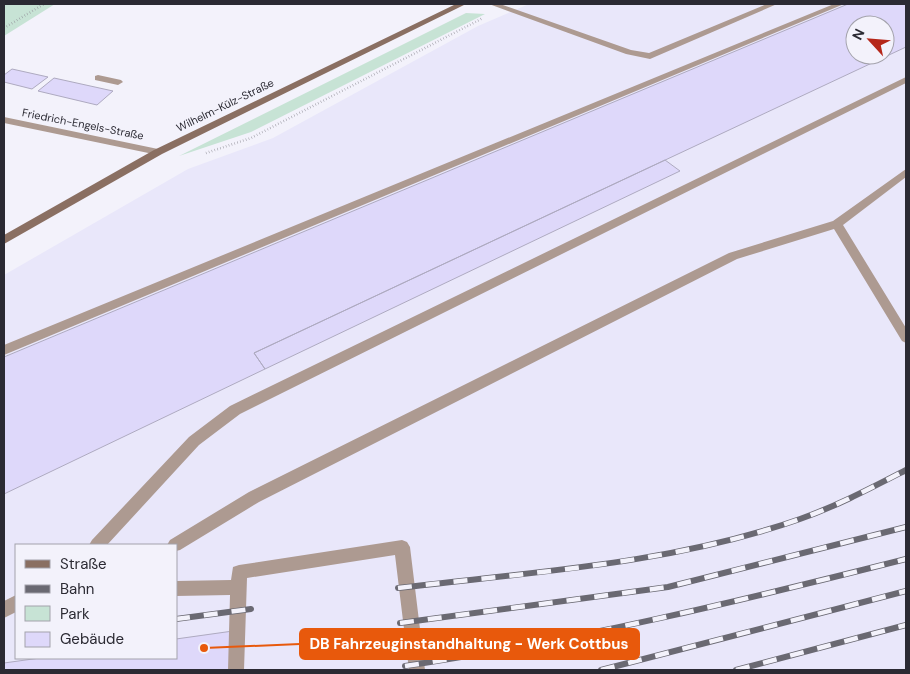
<svg xmlns="http://www.w3.org/2000/svg" width="910" height="674" viewBox="0 0 910 674" font-family="'DM Sans',sans-serif">
  <style>
    .built { fill: #e9e7fa; fill-rule: evenodd }
    .green { fill: #c7e3d5 }
    .building { fill: #ded8fa; stroke: #aeaac0; fill-rule: evenodd }
    .lines { fill: none; stroke-linecap: round; stroke-linejoin: round }
    .path { stroke: #919099; stroke-width: 2.5; stroke-dasharray: 0.5 2.5; stroke-linecap: butt }
    .service { fill: #ad9a91; fill-rule: evenodd }
    .tertiary { fill: #ad9a91; fill-rule: evenodd }
    .secondary { fill: #8a6f62; fill-rule: evenodd }
    .rail-casing { stroke: #6a6972; stroke-width: 6 }
    .rail { stroke: #f3f2fb; stroke-width: 4.5; stroke-dasharray: 14; stroke-linecap: butt }
    .labels { text-anchor: middle; stroke-width: 5; stroke-linejoin: round; paint-order: stroke }
    .far-street-label { font-size: 11px; fill: #2b2a33; stroke: #f3f2fb }
    .leader { fill: none; stroke: #e8590c; stroke-width: 2 }
    .callout-dot { fill: #e8590c; stroke: #f3f2fb; stroke-width: 2 }
    .callout { fill: #e8590c; stroke: #e8590c; stroke-width: 2 }
    .callout-label { font-size: 15px; text-anchor: middle; font-weight: bold; fill: #fff }
  </style>
  <rect width="100%" height="100%" fill="#f3f2fb"/>
  <path class="built" d="M529 4H906V670H4V275L188 169 273 138 478 26ZM855 25H885V55H855ZM16 545H176V658H16Z"/>
  <path class="green" d="M4 4H55L4 36Z
    M466 13 485 14 251 132 179 156Z"/>
  <path class="building" d="M848 4H906V47L254 353 265 369 4 494V357ZM855 25H885V55H855Z
    M12 69 48 77 32 89 4 82V75Z
    M54 78 113 91 97 105 38 91Z
    M665 160 680 171 265 369 254 353Z
    M233 631 232 670H4V663L40 658H176V639Z"/>
  <g class="lines">
    <path class="path" d="M4 28 44 4
      M206 153 251 138 483 18"/>
    <path class="service" d="M489 4H500L631 50 649 53 767 4H777L650 59 626 54Z
      M834 4H844L4 355V345Z
      M98 75 121 80 123 82 118 85 95 80V76Z
      M906 77V83L240 414 199 445 107 545H89L92 540 189 437 230 406Z
      M906 169V177L843 225 906 328V343L902 341 834 229 737 259 259 502 180 550 176 551V545H167L170 540 249 492 729 253 833 221Z
      M402 540 407 542 410 547 425 670H409L395 555 247 578 244 670H228L230 595 176 596V581L231 580 233 567 239 565Z
      M16 595V612L4 618V601Z"/>
    <path class="tertiary" d="M4 117 158 149 163 152 158 155 4 123Z"/>
    <path class="secondary" d="M456 4H466L162 154 4 244V235L154 150Z"/>
    <defs>
      <path id="rail" d="M398 588C532 572 672 564 800 519 837 506 871 488 906 470
        M176 619 251 609
        M400 623 668 587 906 527
        M405 666C574 641 740 601 906 559
        M601 670 906 591
        M736 670 906 625"/>
    </defs>
    <use href="#rail" class="rail-casing"/>
    <use href="#rail" class="rail"/>
  </g>
  <g class="labels">
    <g class="far-street-label">
      <text transform="translate(225 105) rotate(-26)" y="4">Wilhelm-Külz-Straße</text>
      <text transform="translate(83 124) rotate(11)" y="4">Friedrich-Engels-Straße</text>
    </g>
  </g>
  <path class="leader" d="M204 648L300 644"/>
  <circle class="callout-dot" cx="204" cy="648" r="5"/>
  <rect class="callout" x="300" y="629" width="339" height="30" rx="5"/>
  <g class="callout-label">
    <text x="469" y="649">DB Fahrzeuginstandhaltung - Werk Cottbus</text>
  </g>
  <rect width="910" height="674" fill="none" stroke="#2b2a33" stroke-width="10"/>
  <rect x="15" y="544" width="162" height="115" fill="#f3f2fb" stroke="#a3a2ab"/>
  <rect x="25" y="560" width="25" height="8" fill="#8a6f62" stroke="#a3a2ab"/>
  <text x="60" y="569" font-size="15" fill="#2b2a33">Straße</text>
  <rect x="25" y="585" width="25" height="8" fill="#6a6972" stroke="#a3a2ab"/>
  <text x="60" y="594" font-size="15" fill="#2b2a33">Bahn</text>
  <rect x="25" y="606" width="25" height="15" fill="#c7e3d5" stroke="#a3a2ab"/>
  <text x="60" y="619" font-size="15" fill="#2b2a33">Park</text>
  <rect x="25" y="632" width="25" height="15" fill="#ded8fa" stroke="#a3a2ab"/>
  <text x="60" y="644" font-size="15" fill="#2b2a33">Gebäude</text>
  <g transform="translate(870 40) rotate(296)"><circle r="24" fill="#f3f2fb" stroke="#a3a2ab"/>
  <path d="M0-4L9 19L0 12L-9 19Z" fill="#b5271a"/>
  <text y="-8" font-size="14" font-weight="bold" text-anchor="middle" fill="#2b2a33">N</text>
  </g>
</svg>
